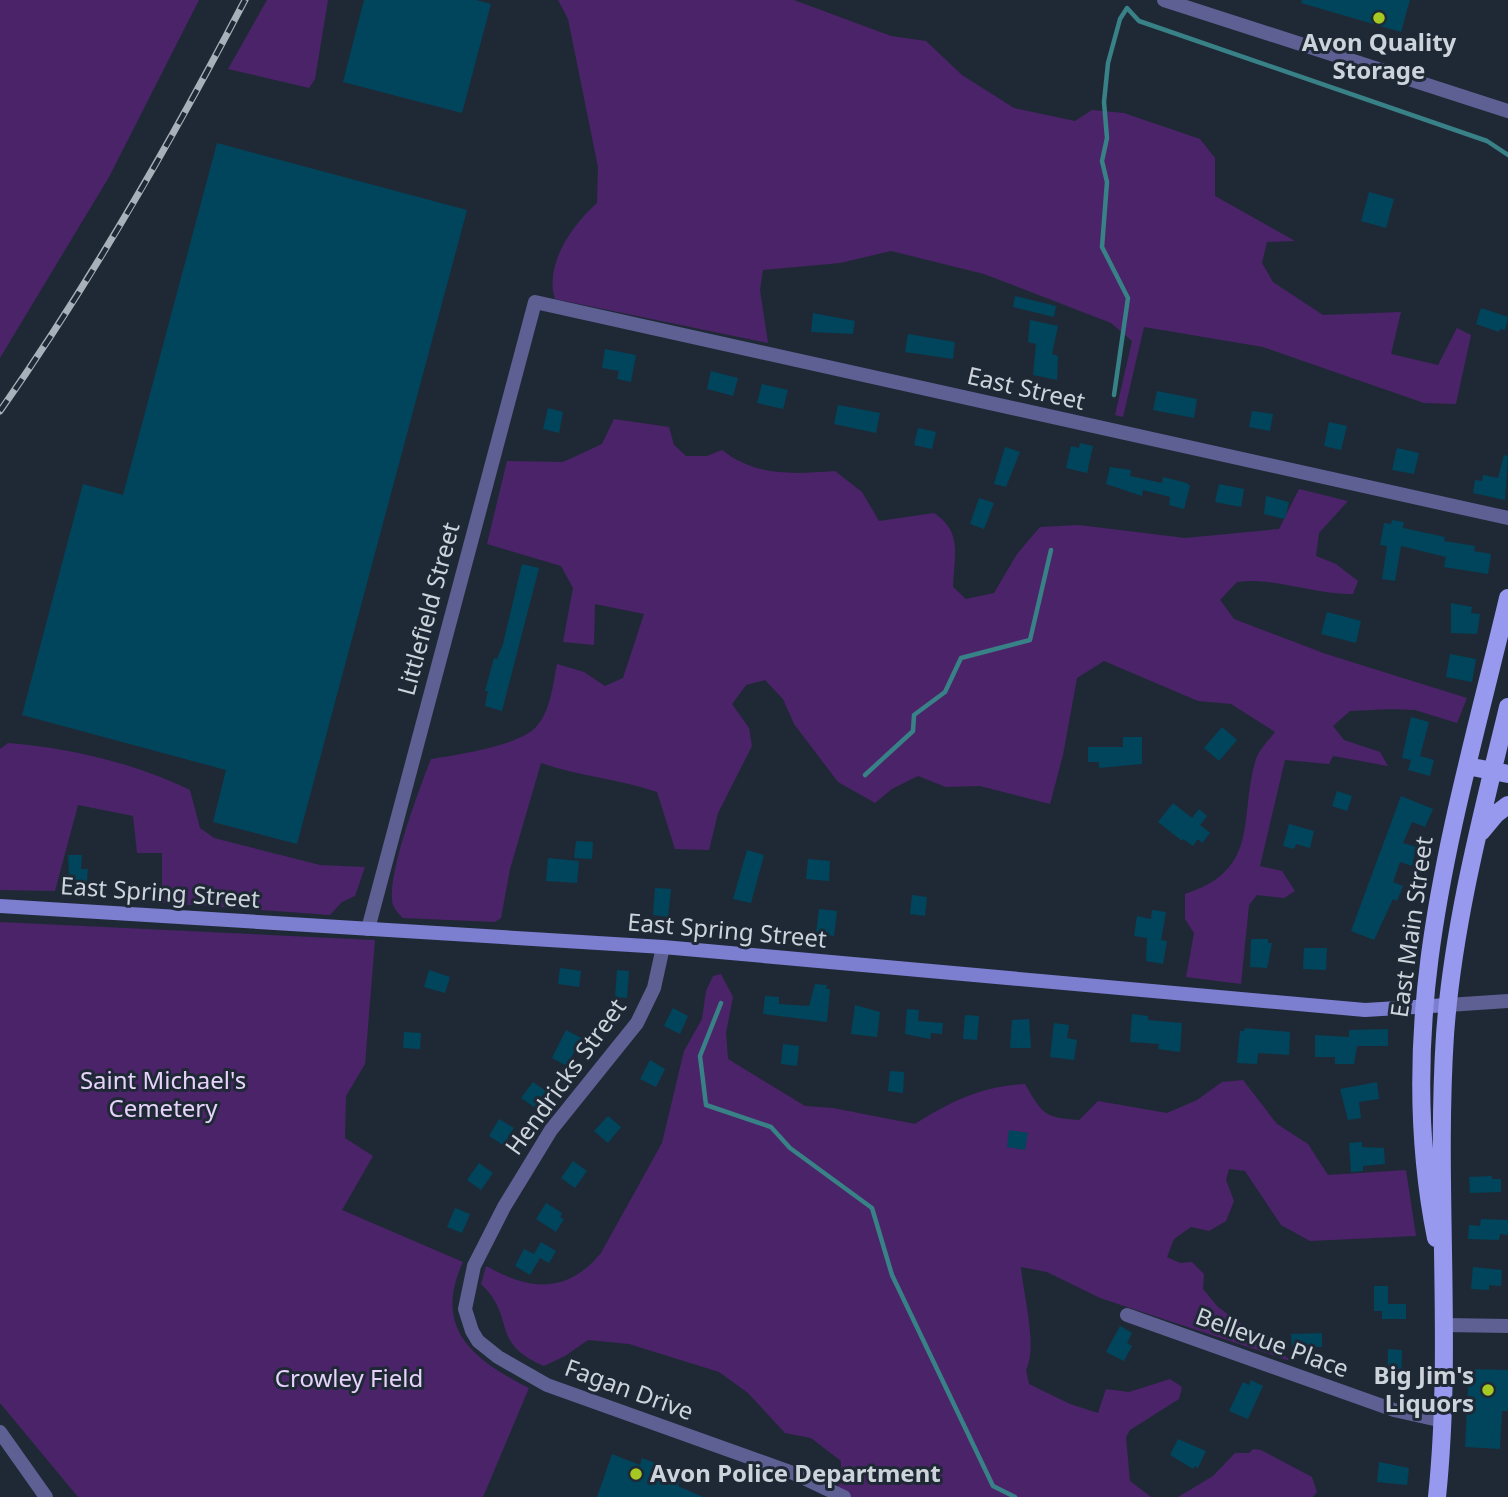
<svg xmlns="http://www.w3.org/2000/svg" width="1508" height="1497" viewBox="0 0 1508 1497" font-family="'Noto Sans',sans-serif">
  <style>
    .green { fill: #4b2368 }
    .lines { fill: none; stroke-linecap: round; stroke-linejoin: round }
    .stream { stroke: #388186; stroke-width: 4.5 }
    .building { fill: #00455c }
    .minor { stroke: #5e6093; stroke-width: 14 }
    .secondary { stroke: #7c7ed0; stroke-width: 14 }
    .primary { stroke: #9699ee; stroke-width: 18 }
    .rail-casing { stroke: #a8b0b9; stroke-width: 7 }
    .rail { stroke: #1f2936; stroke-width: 4.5; stroke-dasharray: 13; stroke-linecap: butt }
    .poi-dot { fill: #a5c823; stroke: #1f2936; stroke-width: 2.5 }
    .labels { text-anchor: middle; stroke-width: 6; stroke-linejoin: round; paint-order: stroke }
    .poi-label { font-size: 24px; font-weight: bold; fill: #ccd3db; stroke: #1f2936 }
    .street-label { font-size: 24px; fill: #ccd3db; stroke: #1f2936 }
    .park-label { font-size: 24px; fill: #e7d2fb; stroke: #1f2936 }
  </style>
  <rect width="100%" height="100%" fill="#1f2936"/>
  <path class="green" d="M0 0H199L109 177 0 358Z
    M267 0H328L315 79 309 88 228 69Z
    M558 0H794L891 36 926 41 962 75 1014 108 1075 121 1092 110 1124 113 1200 139 1215 158V196L1295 241 1267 242 1262 263 1273 282 1323 315 1401 312 1391 354 1438 365 1457 328 1471 335 1456 404 1424 403 1263 347 1144 327 1123 417 1115 415 1132 341 1111 323 984 274 891 251 840 263 763 270 760 290 768 343 555 299C544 265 572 225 597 203L598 167 568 19Z
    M614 419 669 427 674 445 686 456H707L722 450C757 477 792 474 835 471L862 492 879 521 934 513C963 533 954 554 953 587L966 599 994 593 1017 554 1040 527 1079 525 1185 538 1279 529 1299 489 1348 501 1319 533 1316 556 1336 564 1358 581 1353 594C1313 595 1276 577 1237 582L1220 600 1234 619 1326 654 1467 698 1457 723 1415 710 1392 709 1350 711 1333 726 1344 740 1380 752 1388 766 1333 756 1329 764 1285 760 1260 866 1282 871 1295 891 1284 898 1257 895 1249 905 1241 984 1186 977 1194 933 1185 919V894C1262 869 1238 818 1256 759 1259 750 1269 740 1275 732L1231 704 1198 701 1104 661 1077 678 1063 755 1050 804 980 786 946 787 918 776 892 789 875 803 838 782 794 724 783 699 765 680 746 685 732 704 749 728 752 746 718 813 709 850 675 849 657 792C618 779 579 776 541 763L510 869 501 918 495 922 403 918C400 915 395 910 393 905 385 878 420 787 431 759 456 755 519 746 536 727 551 711 553 683 557 664L584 672 605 686 623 678 644 614 595 604 594 645 563 642 573 588 561 566 487 544 507 461 563 462 602 444Z
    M8 743C70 748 134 763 190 790L200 828 214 838 320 865 365 867 355 896 342 902 330 915 162 903V853H137L133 816 78 805 55 891 0 890V749Z
    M0 922 375 940 365 1064 346 1096 345 1138 373 1156 342 1210 463 1262C432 1329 474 1360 529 1388L483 1497H78L0 1403Z
    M721 974 733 997 726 1033 728 1059 805 1106 833 1108 915 1124C951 1101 982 1086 1025 1084 1042 1114 1045 1118 1079 1120L1098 1101 1167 1113 1197 1100 1222 1082 1243 1080 1277 1124 1308 1144 1328 1175 1406 1170 1416 1236 1310 1241 1281 1225 1245 1171 1229 1169 1226 1180 1234 1201 1226 1221 1209 1231 1191 1227 1174 1239 1167 1257 1180 1263 1192 1262 1204 1274 1203 1289 1218 1307 1293 1362 1100 1298 1047 1272 1021 1267C1023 1294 1038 1346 1026 1370L1029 1384 1070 1404 1098 1413 1106 1389 1129 1392 1170 1379 1182 1387 1179 1399 1130 1430 1126 1437 1130 1481 1151 1497H826L841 1483V1461L811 1438 785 1433 748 1393 719 1372 629 1344 588 1340 565 1356 544 1366C489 1343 517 1318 481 1284L486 1266C529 1290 566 1295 601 1253L662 1143 684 1051 702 1019 706 991 713 976Z
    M1253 1449 1261 1450 1312 1477 1317 1492 1313 1497H1178L1213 1476 1235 1453H1249Z"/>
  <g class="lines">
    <path class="stream" d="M1114 395 1128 298 1102 247 1107 182 1102 161 1107 138 1104 102 1108 63 1120 19 1127 8 1139 21 1487 141 1508 155
      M865 775 913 731 914 715 945 692 961 658 1030 640 1051 550
      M721 1003 700 1056 706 1105 771 1127 790 1148 872 1208 892 1275 993 1486 1015 1497"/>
  </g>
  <path class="building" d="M364 0H476L491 4 462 113 343 82Z
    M1302 0H1410L1401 32 1301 3Z
    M217 143 467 210 297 844 213 822 226 770 22 715 83 484 123 495Z
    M1369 192 1394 199 1386 228 1361 221Z
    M1015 296 1056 306 1054 317 1013 307Z
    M1481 308 1508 317 1505 330 1500 329 1499 332 1476 324Z
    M813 313 855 321 853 334 811 332Z
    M1030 320 1058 326 1052 354 1058 356 1057 380 1033 375 1036 344 1028 342Z
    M908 334 955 342 953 359 905 352Z
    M605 349 636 355 631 382 617 379 619 371 602 368Z
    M711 371 738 378 733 396 707 389Z
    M762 384 788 390 783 409 757 403Z
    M1157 391 1197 399 1194 418 1153 410Z
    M838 405 880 413 876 433 834 424Z
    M548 408 563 412 559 433 543 429Z
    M1252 411 1273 414 1270 431 1249 427Z
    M1329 422 1347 426 1341 450 1324 446Z
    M918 428 936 432 932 449 914 445Z
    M1080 443 1093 446 1087 473 1066 468 1071 446 1079 448Z
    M1005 447 1020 452 1006 487 994 484Z
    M1397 448 1419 453 1414 474 1392 470Z
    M1504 455 1508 456 1505 500 1473 493 1475 480 1482 481 1483 475 1498 478Z
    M1110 467 1131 470 1130 476 1162 483 1163 477 1187 483 1190 486 1184 509 1169 505 1170 497 1143 490 1142 496 1106 484Z
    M1219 484 1244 489 1241 507 1215 502Z
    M1266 496 1289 502 1285 519 1264 514Z
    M979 498 994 503 984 529 970 524Z
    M1392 520 1404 522 1403 528 1445 537 1444 541 1475 546 1474 551 1491 554 1488 574 1444 567 1446 557 1401 546 1395 581 1382 579 1387 546 1380 545 1384 523 1391 524Z
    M522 564 539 568 502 711 485 706 488 691H485L494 658 497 659 503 644Z
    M1451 603 1472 607 1471 613 1480 614 1477 634 1451 633Z
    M1327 612 1361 621 1356 643 1321 634Z
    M1450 654 1476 659 1472 682 1446 677Z
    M1411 717 1429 722 1420 756 1434 760 1430 776 1408 770 1411 760 1402 758Z
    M1222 727 1237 740 1219 761 1204 748Z
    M1123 737H1142V764L1099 768V762H1088V747H1123Z
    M1337 791 1352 796 1347 811 1332 806Z
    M1401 796 1433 809 1425 827 1412 822 1403 843 1416 847 1412 866 1400 862 1393 882 1403 886 1397 901 1393 899 1374 940 1351 931Z
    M1173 803 1192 818 1199 809 1207 816 1200 825 1210 833 1202 843 1198 839 1193 846 1183 839 1182 841 1158 822Z
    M1289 824 1314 831 1310 848 1296 844 1294 849 1283 846Z
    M576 841 593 842 592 859 574 858Z
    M747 850 764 855 751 903 733 899Z
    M68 855H82L81 869H88L86 889 70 888Z
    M548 858 579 861 577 883 546 881Z
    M808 859 830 861 829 881 806 879Z
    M655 888 671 889 668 917 653 915Z
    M912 895 927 897 925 916 910 914Z
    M819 909 837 911 834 936 816 934Z
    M1152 910 1166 912 1161 940 1167 941 1163 964 1146 961 1147 938 1134 936 1137 916 1151 919Z
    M1251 939H1268V943H1272L1267 968 1250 967Z
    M1304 948H1327L1326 970 1303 969Z
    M560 968 581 971 579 987 558 984Z
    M429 970 450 977 445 993 424 987Z
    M617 970 629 971 627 998 615 997Z
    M815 984 827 985 826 989H830L827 1022 763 1014 765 996 779 997V1004L809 1006Z
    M855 1005 880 1012 877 1037 851 1034Z
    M673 1008 688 1016 680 1034 664 1026Z
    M907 1009 919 1010 918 1021 943 1023 942 1034 931 1033 930 1039 905 1034Z
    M1132 1014 1148 1016V1020L1182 1023 1180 1052 1158 1049 1159 1044 1130 1042Z
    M965 1015 979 1016 977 1040 963 1039Z
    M1029 1019 1031 1048H1010L1012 1020Z
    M1054 1023 1069 1025 1067 1038 1077 1040 1074 1060 1050 1057Z
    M1245 1028 1290 1032 1289 1055 1258 1053 1257 1064 1237 1063 1240 1031H1244Z
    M1388 1029V1046H1357L1354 1064H1335V1057H1315V1035L1349 1037V1030Z
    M566 1030 581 1038 567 1066 552 1058Z
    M404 1032 421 1033 420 1049 403 1048Z
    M783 1044 799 1046 797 1066 781 1064Z
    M650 1060 665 1069 656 1087 640 1079Z
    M890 1071 904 1072 903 1093 888 1091Z
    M533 1082 546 1091 534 1107 521 1098Z
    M1377 1082 1379 1099 1359 1102 1361 1118 1348 1120 1340 1089Z
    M608 1116 621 1127 608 1143 594 1131Z
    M499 1119 514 1128 503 1145 489 1136Z
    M1009 1130 1028 1133 1025 1150 1007 1147Z
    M1362 1142V1147L1384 1148 1385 1164 1363 1166V1171L1351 1172 1349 1143Z
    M573 1161 587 1171 575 1188 561 1178Z
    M479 1163 493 1173 481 1190 467 1180Z
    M1492 1176V1179H1501V1192L1470 1193 1469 1177Z
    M546 1203 562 1213 560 1217 564 1219 556 1232 536 1219Z
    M455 1208 470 1214 462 1233 447 1227Z
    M1481 1219 1508 1220V1235L1500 1234 1499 1240 1468 1239 1469 1225 1480 1226Z
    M541 1242 556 1251 549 1263 540 1258 530 1275 515 1266 524 1249 534 1254Z
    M1473 1267 1502 1270 1501 1286 1489 1285V1290L1471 1289Z
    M1374 1286H1388V1304H1406V1319H1382V1311H1374Z
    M1120 1326 1132 1333 1127 1343 1132 1346 1124 1361 1106 1352Z
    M1322 1333V1347H1292L1291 1334Z
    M1388 1349 1402 1350 1401 1386H1387Z
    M1469 1369 1508 1370V1411H1502L1500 1449 1465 1447Z
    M1251 1380 1263 1386 1248 1419 1229 1411 1243 1382 1249 1385Z
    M1178 1439 1206 1451 1198 1468 1195 1466 1193 1469 1170 1455Z
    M612 1454 640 1465 642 1458 655 1463 653 1469 680 1479 678 1486 703 1497H597Z
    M1379 1462 1409 1468 1407 1485 1377 1482Z"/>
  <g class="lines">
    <path class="minor" d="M1164 0 1508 111
      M368 929 535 302 1508 518
      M663 947 654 988 637 1023 551 1130 504 1207 474 1266 465 1309 472 1331 478 1341 498 1357 547 1385 793 1473 844 1497
      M1448 1005 1508 1001
      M1127 1315 1394 1410 1443 1421
      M1445 1325 1508 1326
      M0 1432 46 1497"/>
    <path class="secondary" d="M0 906 663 947 1365 1010 1448 1005"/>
    <path class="primary" d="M1467 766 1508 774
      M1481 832 1496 814 1508 805
      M1436 1238C1391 1013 1457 814 1508 598
      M1437 1497C1453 1343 1435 1189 1445 1035 1453 924 1482 815 1508 707"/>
    <defs>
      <path id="rail" d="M0 411C92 280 171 142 245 0"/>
    </defs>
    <use href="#rail" class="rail-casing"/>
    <use href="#rail" class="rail"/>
  </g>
  <g class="poi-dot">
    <circle cx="1379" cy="18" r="7"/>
    <circle cx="1488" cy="1390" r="7"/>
    <circle cx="636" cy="1474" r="7"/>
  </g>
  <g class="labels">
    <g class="poi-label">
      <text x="1379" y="51">Avon Quality<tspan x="1379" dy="28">Storage</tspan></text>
      <text x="1474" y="1384" text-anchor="end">Big Jim's<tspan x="1474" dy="28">Liquors</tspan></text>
      <text x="650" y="1482" text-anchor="start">Avon Police Department</text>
    </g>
    <g class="street-label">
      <text transform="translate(1026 389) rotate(13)" y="8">East Street</text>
      <text transform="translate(429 609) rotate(-75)" y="8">Littlefield Street</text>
      <text transform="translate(160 893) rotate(4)" y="8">East Spring Street</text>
      <text transform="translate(1412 927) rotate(-82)" y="8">East Main Street</text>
      <text transform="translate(727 931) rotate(5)" y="8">East Spring Street</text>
      <text transform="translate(566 1077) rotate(-54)" y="8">Hendricks Street</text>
      <text transform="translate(1272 1343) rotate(20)" y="8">Bellevue Place</text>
      <text transform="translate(629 1390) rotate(20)" y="8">Fagan Drive</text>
    </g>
    <g class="park-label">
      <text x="163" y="1089">Saint Michael's<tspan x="163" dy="28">Cemetery</tspan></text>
      <text x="349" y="1387">Crowley Field</text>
    </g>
  </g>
</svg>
